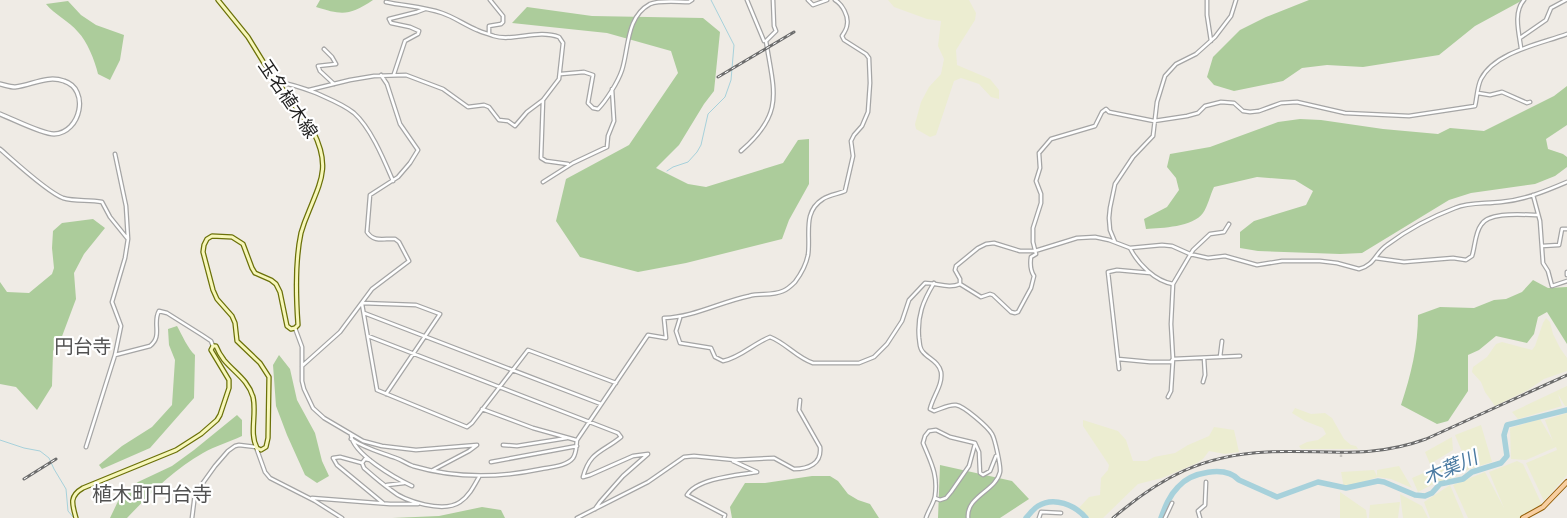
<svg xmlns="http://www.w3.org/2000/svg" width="1567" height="518" viewBox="0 0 1567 518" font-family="'Fira Sans Condensed','Noto Sans JP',sans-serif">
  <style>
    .farmland { fill: #ecedd1 }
    .forest { fill: #accc9b }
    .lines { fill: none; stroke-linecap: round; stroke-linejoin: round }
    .stream { stroke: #a7d1db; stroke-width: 1 }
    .river { stroke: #a7d1db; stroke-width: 5.5 }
    .minor-tunnel { stroke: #c5c2bd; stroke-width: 2.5; stroke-dasharray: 2.5 1; stroke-linecap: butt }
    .minor-casing { stroke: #a5a5a5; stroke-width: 5 }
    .tertiary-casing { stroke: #a5a5a5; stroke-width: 5.5 }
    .secondary-casing { stroke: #6b7109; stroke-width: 5.5 }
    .primary-casing { stroke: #925d06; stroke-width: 6 }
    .minor { stroke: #fff; stroke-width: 2.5 }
    .tertiary { stroke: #fff; stroke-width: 3 }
    .secondary { stroke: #f7f7ba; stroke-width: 3 }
    .primary { stroke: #f8cea0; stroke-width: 4 }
    .rail-casing { stroke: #6c6c6c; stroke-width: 3 }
    .rail { stroke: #fff; stroke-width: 1; stroke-dasharray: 4; stroke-linecap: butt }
    .labels { text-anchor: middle; stroke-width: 4.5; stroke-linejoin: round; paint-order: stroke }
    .street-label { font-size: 18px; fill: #1e1e1e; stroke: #fff }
    .neighbourhood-label { font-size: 19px; fill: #515151; stroke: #fff }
    .water-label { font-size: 19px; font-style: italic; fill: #4b7ba2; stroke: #fff }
    .quarter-label { font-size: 20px; fill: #515151; stroke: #fff }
  </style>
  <rect width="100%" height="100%" fill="#efebe5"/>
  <path class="farmland" d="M888 0H969L976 13 975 20 956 50 957 65 990 79 999 90V99L991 97 979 84 961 78 954 81 936 135 930 137 916 129 915 124 921 102 929 87 941 74 944 59 938 46 941 21 927 19 894 7Z
    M1546 318 1550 322 1553 334 1560 348 1567 358V371L1544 379 1528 390 1495 406 1485 392 1481 382 1472 372 1473 367 1487 357 1496 344 1502 342 1532 350 1535 346 1543 323Z
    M1567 386V406H1565L1558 394 1562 406 1518 419 1512 412Z
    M1295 408 1311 414 1325 413 1332 418 1344 439 1351 445 1356 446 1358 449H1301L1299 446 1307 442 1318 440 1326 434 1323 428 1305 421 1292 413Z
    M1567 413V475L1544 501 1526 463 1557 450 1556 447 1526 460 1511 459 1510 428 1540 419 1553 441 1545 420Z
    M1083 420 1118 431 1126 440 1133 461H1147L1154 457 1175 453 1188 445 1209 436 1214 427 1234 430 1239 452 1225 454 1209 451 1203 459 1197 463 1162 478 1138 484 1103 518H1090L1078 509 1089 497 1100 495 1101 478 1108 470 1109 465 1083 426Z
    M1481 425 1492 462 1469 469 1440 484 1439 481 1418 492 1412 478 1433 469 1438 478 1436 467 1463 454 1455 435Z
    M1452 437 1453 450 1430 464 1425 452Z
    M1517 461 1523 464 1543 507 1522 518H1468L1453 485 1485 472 1504 508 1489 472Z
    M1399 466 1412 488 1391 479 1378 477 1344 488 1341 472 1374 470 1377 476V470Z
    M1450 485 1464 518H1430L1424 502Z
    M1340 492 1366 510 1367 518H1340Z
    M1400 494 1422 506 1428 518H1403Z
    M1400 502 1398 518H1369L1370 505Z"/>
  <path class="forest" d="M320 0H373C349 16 342 15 316 7Z
    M1309 0H1523L1475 26 1439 55 1363 67 1327 65 1302 68 1283 81 1234 91 1214 85 1207 77 1213 57 1240 30 1266 17Z
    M68 1 81 15 96 25 124 35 120 60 110 80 98 74C95 61 87 41 78 32 69 21 55 15 46 4Z
    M527 7 592 16 703 18 720 32 714 91 704 104 679 145 656 168 688 184 706 187 783 163 798 140 809 139V184L789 220 782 239 686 263 638 272 580 257 556 221 566 179 629 145 678 73 671 51 607 33 512 23Z
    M1567 86V125L1546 139 1548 149 1563 154 1567 157V167L1555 176 1535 184 1471 193 1449 200 1362 253 1340 254 1258 251 1240 248V232L1254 221 1306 205 1313 191 1295 180 1257 177 1214 187C1210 195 1208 206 1203 213 1193 227 1162 228 1146 229L1144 219 1167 207 1179 190 1176 178 1167 167 1170 154 1210 147 1278 122 1300 119 1321 120 1383 129 1438 134 1450 128 1484 131 1554 96Z
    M93 219 105 228 84 254 74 273 76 299 61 339 53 351 52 386 37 410 16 387 0 384V282L7 292 29 293 52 274 54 268 52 248 53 231 62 223Z
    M1533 280 1548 288 1567 287V344L1547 312 1538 317 1534 334 1527 343 1496 336 1479 350 1468 355V391L1448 421 1437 424 1401 405C1411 375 1418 346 1418 315L1440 307 1474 308 1494 300 1506 299 1522 292Z
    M177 326C182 335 188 349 195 355L194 398 150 448 102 469 99 465 122 446 152 427 172 405 175 360 169 345 168 329Z
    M279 355 290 369 297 400 315 433 322 461 329 476 317 483 305 475 287 435 276 406 273 365Z
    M237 415 242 420V436C229 442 215 446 203 453 174 469 150 494 127 518H110L121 495 138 482 172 466 194 450Z
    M940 465 1012 481 1029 499 1000 518H938Z
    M812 476H830L838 481 848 494 858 500 870 504 879 518H732L730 507 745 483H765Z
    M482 507 501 510 505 518H392L439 516Z"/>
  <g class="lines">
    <path class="stream" d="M667 171 673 167 688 162 697 152 701 145 708 114 725 97 731 80 734 45 711 0
      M0 440 24 448 40 451 49 458 54 469 66 489 68 511 74 518"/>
    <path class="river" d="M1026 518C1030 514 1033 509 1038 506 1054 496 1075 505 1086 518
      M1161 518C1165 507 1169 496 1178 487 1191 472 1225 465 1239 480L1277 497 1318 482 1346 488 1378 481 1384 482 1415 495 1425 496 1432 493 1440 484 1463 479 1472 472 1501 463 1507 456 1504 435 1507 425 1567 410"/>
    <path class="minor-tunnel" d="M1341 451V457"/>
    <defs>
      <path id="minor" d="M747 0 764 41
        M808 0 813 5 827 0
        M1207 0V15L1211 41
        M489 33V26L501 24 503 22V16L490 0
        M1520 38 1546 20 1551 8 1566 0
        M1521 48C1519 33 1513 12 1524 0
        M324 49 332 57 336 64 318 66 320 71 334 84
        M394 74 405 41 418 34 419 31 410 27 391 23 389 19 417 12 425 9
        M561 74 584 72 593 75 588 103 593 108 598 109C606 101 618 82 622 70 629 48 626 17 650 4 660 0 677 2 689 2L692 0
        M278 82C292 84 303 88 316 93 329 99 343 104 354 113 371 128 384 160 393 181
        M309 90 350 80 374 76 406 75 443 89 468 107 484 105 489 107 499 120 508 121 515 126 527 112 543 100 559 79 563 43 559 37C538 29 512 42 494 36 489 34 483 33 477 30 465 25 454 17 442 13 424 7 405 6 386 2
        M1478 93 1490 95 1502 92 1527 103 1530 102
        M543 100 541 158 546 161 568 164
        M0 149C14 161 47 192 63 198 76 202 89 199 102 202L110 217 127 238
        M741 151C785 113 774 92 766 41L776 31 774 26 773 0
        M543 182 573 163 607 147 608 136 614 121 612 89
        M1533 195 1540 221 1543 263 1548 271 1552 286 1567 281
        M1115 242 1110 230 1109 218 1110 208 1115 184 1133 157 1153 136 1157 102 1165 76 1176 64 1196 54 1215 37 1231 16 1236 0
        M1542 246 1559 245 1562 229H1567
        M1130 248C1138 264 1155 281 1173 284
        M1375 258 1404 262 1453 258 1466 260 1472 256C1475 247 1475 233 1481 225 1489 211 1524 215 1538 215
        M1567 272V275
        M934 283C923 301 917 316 919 338 920 343 919 348 923 352 929 359 939 362 941 372 943 385 933 396 930 409L934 411C941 409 949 404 956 405 964 406 988 427 992 434 995 439 1001 467 1000 472 996 491 966 496 968 518
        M960 284 981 297 990 294 993 295 1011 312 1015 313 1018 312 1031 288 1034 276C1030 270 1030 264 1031 257L1036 254 1033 242V228L1041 203V194L1036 181 1040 168 1039 153 1051 139 1095 126 1102 112 1106 109 1109 112 1154 121 1187 116 1198 113 1205 106 1221 102 1234 103 1243 111 1250 112 1259 111 1281 103 1297 102 1345 113 1409 116 1475 106C1477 98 1477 87 1481 79 1495 52 1540 44 1567 34
        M960 284V279L955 270 956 266 978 248 986 244 994 243 1020 251H1035L1077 238 1095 237 1109 240 1130 248 1162 245 1172 246 1190 254 1208 258 1225 256 1257 265 1282 261H1320L1337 263 1359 269C1375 265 1375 253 1387 245 1407 230 1431 217 1455 208 1469 202 1485 204 1501 202 1524 200 1546 191 1567 182
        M362 303 416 305 440 314 386 394
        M362 304 377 390 467 427 472 423 528 350 616 383
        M364 313 601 404
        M680 318 676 331 680 343 711 348 715 357 723 361C740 358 754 343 770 337 786 343 797 358 813 363H859L874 357 887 344 902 321 909 300 925 283C937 283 949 289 960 284
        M295 328 302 347V381L304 389 313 408 324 418 363 441 382 446 416 450 477 445 469 451 433 470
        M368 336 618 433 621 437C603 452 590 451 583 477L590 475 633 456 648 454 623 476 600 502 595 509
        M115 355 150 346C163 336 152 323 159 311L167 313 202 335 211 341 213 346
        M1220 357 1222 341
        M1118 359 1150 362H1171L1173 359 1240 356
        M302 366 340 332 372 289 409 261 399 242 395 239C385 238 374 243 367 232L370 195 398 177 410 163 418 150 400 124 387 84 381 75
        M1119 369 1108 272 1117 270 1150 273
        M1203 382 1205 375 1204 358
        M1168 397 1171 391 1173 359 1171 324 1173 284 1193 250 1210 234 1224 232 1229 224
        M482 409 533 428 576 440
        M351 435C353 454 395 478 412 486
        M351 439C366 449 380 452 396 458 402 460 407 464 413 466 457 479 498 478 541 469 551 467 567 466 573 458 577 452 576 446 577 440L648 335 666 338 664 318C694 317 720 302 749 296 760 293 772 296 783 291 788 289 791 286 795 282 801 274 806 265 808 255 811 235 802 212 823 199 829 195 838 194 845 191L853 156 851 141 854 135 862 126 868 112 870 83 869 58 866 54 844 40 842 36C844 33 847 28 847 25 849 16 842 4 835 0
        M503 445 517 446 567 438
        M86 447 115 355 121 326 112 302 125 258 128 239 126 206 115 154
        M370 460 365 459 362 463 340 457 333 458 337 465 383 503
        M491 462 577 446
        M362 463 364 468C372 475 381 483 391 490 405 502 444 513 460 502 469 496 474 486 479 477
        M387 485 404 483
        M312 498 390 504H418
        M935 498 940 500 946 498 951 492 969 466 975 444
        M192 518 195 494 215 466 228 451 235 446 239 445 256 447 265 472 270 478 315 501 342 518
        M577 518 648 482 684 457 694 456 735 460 774 458 794 469C808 469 822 464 820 447L799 410 800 400
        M724 518 725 515 687 495C697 478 739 475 757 472L733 461
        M926 518C928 511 934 503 935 496 938 474 931 463 923 443L925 436 929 431 936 430 950 437 975 443 979 452 980 473 983 475 990 471 996 456
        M1039 518 1041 512 1061 513
        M1165 518 1172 503
        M1200 518 1198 511 1205 505 1206 482"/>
      <path id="tertiary" d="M0 84C5 85 10 87 15 87 32 85 47 75 64 81 90 89 81 133 54 134 42 134 13 119 0 114"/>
      <path id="secondary" d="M76 518C72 504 69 496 83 488L176 450 201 434 217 420 220 415 229 388V380L211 350 213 346H216C218 351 221 356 224 360 235 373 248 380 253 397 257 414 249 433 257 448L261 450 266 447 268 438 269 377 260 363 237 341 235 323 232 316 217 299 213 290 203 252 204 245 207 239 212 236 232 237 243 244 252 268 255 273 271 280 276 284 280 292 287 326 291 329 295 328 298 325C296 297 295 261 301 233 303 226 306 218 309 211 322 179 330 165 313 131L264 63 248 37 218 0"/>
      <path id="primary" d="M1523 518 1543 507 1567 482"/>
    </defs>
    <use href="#minor" class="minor-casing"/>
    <use href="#tertiary" class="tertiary-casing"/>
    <use href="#secondary" class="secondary-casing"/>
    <use href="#primary" class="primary-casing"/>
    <use href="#minor" class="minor"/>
    <use href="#tertiary" class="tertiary"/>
    <use href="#secondary" class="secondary"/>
    <use href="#primary" class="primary"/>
    <defs>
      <path id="rail" d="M718 77 794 32
        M24 479 56 459
        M1113 518C1161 477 1203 455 1267 452 1325 449 1368 460 1426 439L1567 375"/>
    </defs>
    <use href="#rail" class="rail-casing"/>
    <use href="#rail" class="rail"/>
  </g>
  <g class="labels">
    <g class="street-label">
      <text transform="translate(288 99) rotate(56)" y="6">玉名植木線</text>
    </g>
    <g class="neighbourhood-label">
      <text x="83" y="353">円台寺</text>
    </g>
    <g class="water-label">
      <text transform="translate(1450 467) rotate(-23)" y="7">木葉川</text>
    </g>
    <g class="quarter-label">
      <text x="152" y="501">植木町円台寺</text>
    </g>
  </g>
</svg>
